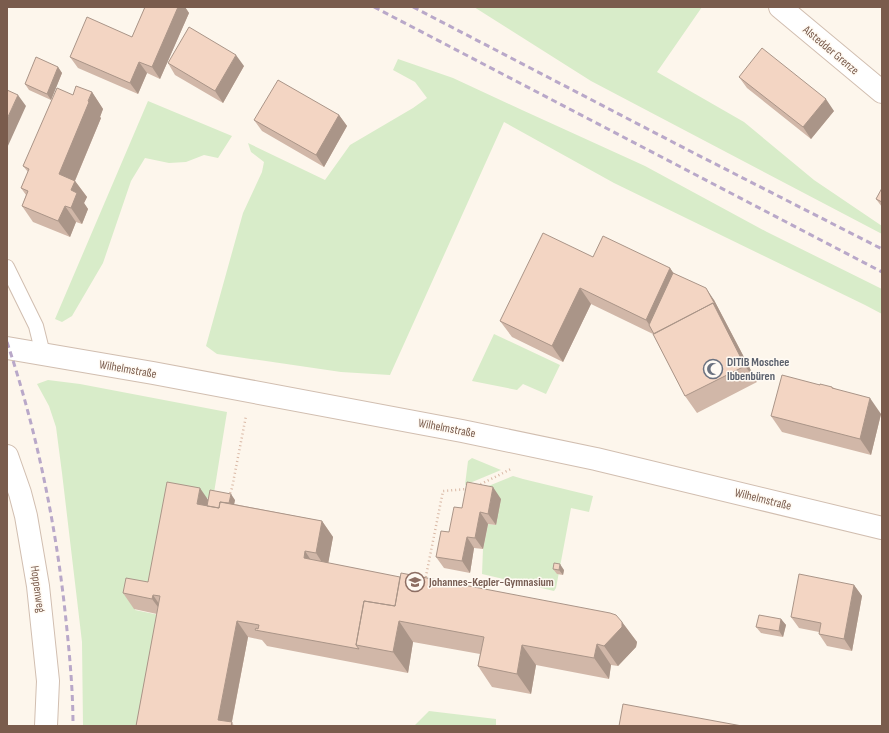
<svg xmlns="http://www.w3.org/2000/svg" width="889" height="733" viewBox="0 0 889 733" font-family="'Sofia Sans Condensed',sans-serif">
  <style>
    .green { fill: #d8ecc9 }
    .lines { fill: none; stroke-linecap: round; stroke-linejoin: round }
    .service-casing { stroke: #d1beb0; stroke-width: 16 }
    .minor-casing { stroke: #d1beb0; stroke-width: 24 }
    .path { stroke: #d9b8a5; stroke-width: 2.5; stroke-dasharray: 1 3; stroke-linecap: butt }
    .service { stroke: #fff; stroke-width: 14 }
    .minor { stroke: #fff; stroke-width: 22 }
    .rail { stroke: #b9a8c9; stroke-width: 3; stroke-dasharray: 6 4; stroke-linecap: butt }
    .wall { fill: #d1b7a8 }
    .shaded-wall { fill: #aa9588 }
    .building { fill: #f3d5c3; stroke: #aa9588 }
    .labels { text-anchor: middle; stroke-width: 3; stroke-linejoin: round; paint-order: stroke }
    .street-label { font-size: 12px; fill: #7a5c4d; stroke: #fffaf3 }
    .worship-label { font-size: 12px; font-weight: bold; fill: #5b616d; stroke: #fffaf3; text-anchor: start }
    .education-label { font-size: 12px; font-weight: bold; fill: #785e54; stroke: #fffaf3; text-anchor: start }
  </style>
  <rect width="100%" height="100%" fill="#fdf6ec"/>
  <path class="green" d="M474 7H702L657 72 744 122 814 180 882 226V234L591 81Z
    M398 59 453 78 522 110 645 166 767 232 882 289V314L865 305 614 183 504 122 390 375 341 372 217 354 206 346 243 213 262 172 264 162 251 152 248 143 325 180 350 145 413 108 427 98 415 82 393 70Z
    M148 101 232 136 218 158 204 155 186 162 169 163 145 158 131 181 103 263 72 316 62 322 55 319Z
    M494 334 560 365 546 394 523 384 517 390 472 381Z
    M48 380 80 384 227 412 213 499 201 497 160 600 138 595 135 610 164 616 152 726H83L82 642 62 473 56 427 49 406 37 384Z
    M472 458 501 470 465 485 468 461Z
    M513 476 523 479 593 496 589 512 571 508 556 588 554 591 482 574 483 549 488 524 496 525 486 487Z
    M429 711 496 719V726H414Z"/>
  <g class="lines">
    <defs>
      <path id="service" d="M7 267 36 326 43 354"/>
      <path id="minor" d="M780 7 882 92
        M7 348 153 373 462 431 596 459 882 528
        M7 456 20 493 26 516 38 586 48 681 46 726"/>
    </defs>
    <use href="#service" class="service-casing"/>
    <use href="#minor" class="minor-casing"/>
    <path class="path" d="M477 486 511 469
      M229 497 232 488 246 416
      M425 581 443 491 467 489"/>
    <use href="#service" class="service"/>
    <use href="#minor" class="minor"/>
    <path class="rail" d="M374 7 882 272
      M413 7 688 150 882 249
      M7 342C36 429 55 520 65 611 69 649 73 687 73 726"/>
  </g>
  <path class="wall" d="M145 7H185L189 13 160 79 147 73 138 94 78 68 70 57 132 37Z
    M168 63 244 66 223 103 175 75Z
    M58 67 62 73 51 100 29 90 25 84Z
    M739 77 834 111 811 139 747 88Z
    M92 92 103 109 100 117 101 118 75 181 87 197 84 203 88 209 82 224 76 222 70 237 33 222 22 206 26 195 21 188 28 172 23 166 73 95Z
    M339 115 347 126 324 167 262 131 254 120Z
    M882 188V207L876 199Z
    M593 257 670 268 673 273 714 300 757 382 697 413 685 396 653 334 591 304 563 362 512 337 500 321Z
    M820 385 832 387 834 388 881 414 871 455 782 432 771 416Z
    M501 499 496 525 488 524 483 549 474 548 470 573 444 568 436 557 462 508Z
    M208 500H235L234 504 322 521 333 537 328 563 622 622 637 642 636 647 618 666 611 665 609 679 536 665 531 694 492 687 478 666 480 654 413 642 408 673 267 646 262 640 248 637 232 722 234 726H136L157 614 134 609 123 593 148 582Z
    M553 569 564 570 563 575 557 574Z
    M854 585 862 596 852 651 827 646 819 634V632L799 628 791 617Z
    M781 619 786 625 783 637 761 633 756 627Z"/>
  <path class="shaded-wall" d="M178 7H185L189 13 160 79 152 67Z
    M236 55 244 66 223 103 215 91Z
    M139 62 147 73 138 94 130 83Z
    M58 67 62 73 51 100 47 94Z
    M92 92 103 109 100 117 101 118 71 190 59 174Z
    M18 95 26 106 7 148V119Z
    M826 99 834 111 811 139 803 127Z
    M339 115 347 126 324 167 316 155Z
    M75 181 87 197 84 203 88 209 82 224 71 208V190Z
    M65 206 76 222 70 237 58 221Z
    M670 268 681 284 657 336 646 320Z
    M580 288 591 304 563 362 552 346Z
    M706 288 714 300 757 382 745 366 713 303Z
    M870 398 881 414 871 455 860 439Z
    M493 487 501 499 496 525 488 514Z
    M200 488 211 504 209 515 197 504Z
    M231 494 235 500 230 524 226 518Z
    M480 512 488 524 483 549 475 538Z
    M322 521 333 537 327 570 316 553Z
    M467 537 474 548 470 573 462 561Z
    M305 551 316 568 304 558Z
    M560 564 564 570 563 575 559 570Z
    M854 585 862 596 852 651 844 639Z
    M153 595 164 611V615L152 599Z
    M781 619 786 625 783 637 779 631Z
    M237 621 248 637 231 726 218 720Z
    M399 621 413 642 408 673 393 652Z
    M622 622 637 642 636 647 618 666 604 646Z
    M597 644 611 665 609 679 594 658Z
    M522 645 536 665 531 694 517 674Z"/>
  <path class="building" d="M145 7H178L152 67 139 62 130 83 70 57 87 17 132 37Z
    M189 27 236 55 215 91 168 63Z
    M762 48 826 99 803 127 739 77Z
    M36 57 58 67 47 94 25 84Z
    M278 80 339 115 316 155 254 120Z
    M76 86 92 92 88 101 89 102 59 174 75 181 71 190 77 193 71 208 65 206 58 221 22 206 28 191 21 188 29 169 23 166 57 88 73 95Z
    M7 90 18 95 7 119Z
    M882 188V202L876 199Z
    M543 233 593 257 603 236 670 268 646 320 580 288 552 346 500 321Z
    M673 273 706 288 717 308 713 303 654 334 649 325Z
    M713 303 745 366 685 396 653 334Z
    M782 375 820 385V384L832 387V388L870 398 860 439 771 416Z
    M167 482 200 488 197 504 219 508 220 502 322 521 316 553 305 551 304 558 400 577 395 606 364 601 356 645 359 649 255 630 256 628 258 629 259 625 237 621 218 720 232 722 231 726H136L160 596 153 595 152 599 123 593 126 578 148 582Z
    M467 482 493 487 488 514 480 512 475 538 467 537 462 561 436 557 441 531 449 532 454 507 462 508Z
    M210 490 231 494 229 503 220 502 219 508 207 506Z
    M554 563 560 564 559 570 553 569Z
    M401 573 610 613 616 615 622 622V627L604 646 597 644 594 658 522 645 517 674 478 666 484 637 399 621 393 652 356 645 364 601 395 606Z
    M799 574 854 585 844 639 819 634 821 623 791 617Z
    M759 615 781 619 779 631 756 627Z
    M623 704 742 726H619Z"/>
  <defs>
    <symbol id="mosque-ring" viewBox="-11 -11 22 22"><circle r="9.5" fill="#fffaf3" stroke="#6b7280" stroke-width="1.5"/><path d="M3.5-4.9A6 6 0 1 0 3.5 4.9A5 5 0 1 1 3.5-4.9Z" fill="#6b7280"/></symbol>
    <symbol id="school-ring" viewBox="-11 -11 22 22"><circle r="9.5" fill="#fffaf3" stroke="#8d6e63" stroke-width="1.5"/><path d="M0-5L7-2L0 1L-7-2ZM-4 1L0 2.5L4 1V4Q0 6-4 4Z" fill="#8d6e63"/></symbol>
  </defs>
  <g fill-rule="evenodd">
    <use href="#mosque-ring" x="702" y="358" width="22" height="22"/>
    <use href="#school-ring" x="404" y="571" width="22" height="22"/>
  </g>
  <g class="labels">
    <g class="street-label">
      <text transform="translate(831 50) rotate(40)" y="4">Alstedder Grenze</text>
      <text transform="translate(128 369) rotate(10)" y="4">Wilhelmstraße</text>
      <text transform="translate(447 428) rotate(11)" y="4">Wilhelmstraße</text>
      <text transform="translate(763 499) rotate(14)" y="4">Wilhelmstraße</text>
      <text transform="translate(38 589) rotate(82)" y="4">Hoppenweg</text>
    </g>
    <g class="worship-label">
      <text x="727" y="366">DITIB Moschee<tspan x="727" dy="14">Ibbenbüren</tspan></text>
    </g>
    <g class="education-label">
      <text x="429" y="586">Johannes-Kepler-Gymnasium</text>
    </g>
  </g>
  <rect width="889" height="733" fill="none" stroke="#7a5c4d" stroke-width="16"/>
</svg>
